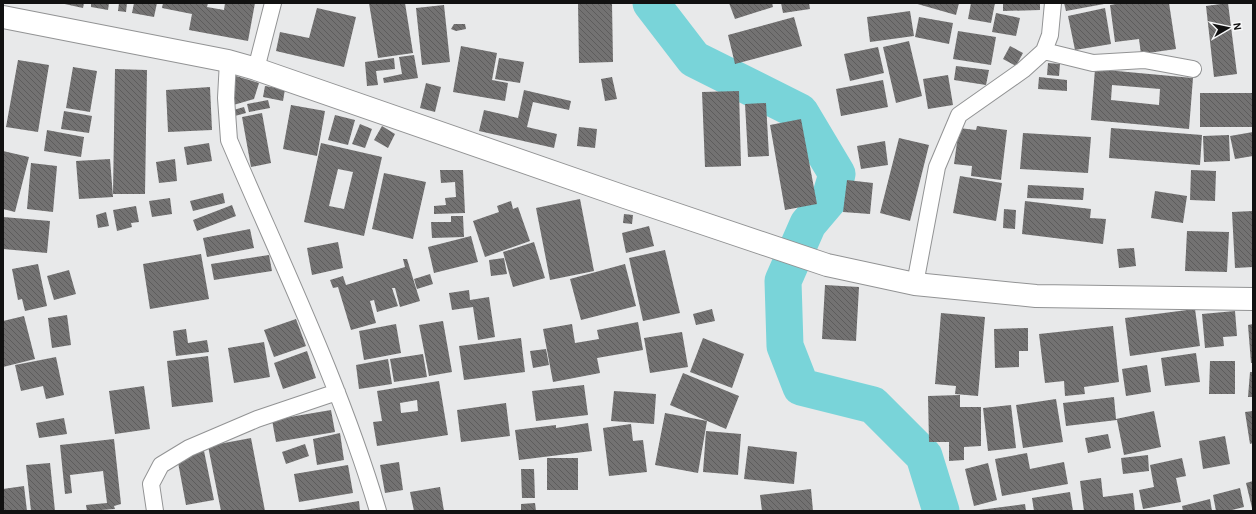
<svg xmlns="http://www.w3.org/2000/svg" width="1256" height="514" viewBox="0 0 1256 514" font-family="'Alegreya Sans',sans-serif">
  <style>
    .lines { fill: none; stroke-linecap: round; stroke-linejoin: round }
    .river { stroke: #79d4d9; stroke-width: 37 }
    .building { fill: url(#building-back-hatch); fill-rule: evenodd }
    .street-casing { stroke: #929394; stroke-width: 18 }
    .secondary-casing { stroke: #929394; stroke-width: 24 }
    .street { stroke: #fff; stroke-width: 16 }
    .secondary { stroke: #fff; stroke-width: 22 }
  </style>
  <defs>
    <pattern id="building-back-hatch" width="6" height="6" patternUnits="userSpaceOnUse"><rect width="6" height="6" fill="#737272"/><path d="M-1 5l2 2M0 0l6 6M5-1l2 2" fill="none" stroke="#5d5c5c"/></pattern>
  </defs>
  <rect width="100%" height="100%" fill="#e8e9ea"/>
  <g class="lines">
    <path class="river" d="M651 3 694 59 800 112 837 174 830 198 808 224 783 281 785 346 801 387 873 405 924 456 941 511"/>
  </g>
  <path class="building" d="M60 3H84L83 8Z
    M91 3H109L108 10 91 7Z
    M119 3H127L126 12 118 11Z
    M134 3H157L154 17 132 13Z
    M163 3H208L207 7 224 10 225 3H255L248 41 189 30 192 14 162 8Z
    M369 3H405L413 53 378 58Z
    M578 3H612L613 62 579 63Z
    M729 3H772L773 7 735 19Z
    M781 3H809L810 9 783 13Z
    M914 3H959L956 15Z
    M971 3H995L991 23 968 19Z
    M1003 3H1040V10L1003 11Z
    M1064 3H1104V4L1066 11Z
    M1122 3H1169L1176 49 1141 54 1139 39 1115 42 1110 5Z
    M1228 3 1237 74 1214 77 1206 6Z
    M444 5 450 62 422 65 416 8Z
    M317 8 356 17 344 67 276 51 280 32 309 38Z
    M1105 8 1111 44 1075 50 1068 16Z
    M910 11 914 36 870 42 867 17Z
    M996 13 1020 18 1016 36 992 32Z
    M794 17 802 46 735 64 728 35Z
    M919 17 953 23 949 44 915 37Z
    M454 24H465L466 29 456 31 451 29Z
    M958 31 996 37 991 65 953 59Z
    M909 41 922 96 896 103 883 47Z
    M461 46 497 53 492 80 508 83 505 101 453 92Z
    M1010 46 1023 53 1016 66 1003 59Z
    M878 47 884 73 850 81 844 54Z
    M414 55 418 78 384 83 383 78 402 74 399 57Z
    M394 58 395 69 376 71 378 85 367 86 365 62Z
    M499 58 524 62 520 83 495 79Z
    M18 60 49 65 38 132 6 127Z
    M1048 63 1060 64 1059 76 1047 75Z
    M956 66 989 70 986 85 954 80Z
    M73 67 97 71 90 112 66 108Z
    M115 69 147 70 145 194H113Z
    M1095 69 1193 78 1189 129 1091 120ZM1112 85 1160 89 1159 105 1111 100Z
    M948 75 953 105 928 109 923 79Z
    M236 76 259 83 254 99 230 106 229 87Z
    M612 77 617 99 605 101 601 79Z
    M1039 77 1067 80V91L1038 89Z
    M883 80 888 107 841 116 836 89Z
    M426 83 441 87 435 112 420 108Z
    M265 86 285 89 283 101 263 97Z
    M210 87 212 130 168 132 166 90Z
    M524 90 571 101 569 110 533 102 527 127 557 134 554 148 479 131 484 110 518 118Z
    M739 91 741 166 705 167 702 92Z
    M1200 93H1253V127H1200Z
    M268 100 270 108 249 112 247 104Z
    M766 103 769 156 748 157 745 104Z
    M291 105 325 111 317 156 283 149Z
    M244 107 246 113 231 117 230 111Z
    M64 111 92 116 89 133 61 129Z
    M262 113 271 163 251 167 242 117Z
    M335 115 355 120 348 145 328 140Z
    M801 119 817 204 785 210 770 125Z
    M360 124 372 129 365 148 352 144Z
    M382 126 395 134 388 148 374 140Z
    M977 126 1007 130 1001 180 971 176 972 166 954 164 959 128 976 130Z
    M579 127 597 129 595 148 577 146Z
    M1111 128 1202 135 1200 165 1109 158Z
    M47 130 84 137 81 157 44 151Z
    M1253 132V156L1235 159 1230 136Z
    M1023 133 1091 137 1088 173 1020 169Z
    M1229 135 1230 161 1204 162 1203 136Z
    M899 138 929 145 910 221 880 213Z
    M885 141 888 165 861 169 857 146Z
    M209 143 212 161 187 165 184 147Z
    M321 143 382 157 364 236 304 222ZM338 169 353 172 344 209 329 206Z
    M3 151 29 157 15 212 3 209Z
    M110 159 113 197 79 199 76 161Z
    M175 159 177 181 159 183 156 162Z
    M31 163 57 166 53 212 27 209Z
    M440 170H463L465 213 434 214V206L446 205 445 198 456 197 455 182 441 183Z
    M1191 170 1216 171 1215 201 1190 200Z
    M384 173 426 182 413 239 372 229Z
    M960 176 1002 183 996 221 953 213Z
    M847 180 873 183 870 214 843 212Z
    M1028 185 1084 188 1083 200 1027 198Z
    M1155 191 1187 196 1183 223 1151 218Z
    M223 193 225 203 193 211 190 201Z
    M170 198 172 214 152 217 149 201Z
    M580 199 594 271 550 280 536 208Z
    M511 201 513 209 518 207 530 241 485 257 473 221 499 212 497 206Z
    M1025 201 1091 209 1090 218 1106 219 1103 244 1022 234Z
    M232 205 236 216 197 231 193 220Z
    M136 206 139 222 131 223 132 227 117 231 113 210Z
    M1004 209 1016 210 1015 229 1003 228Z
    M1253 211V267L1235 268 1232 212Z
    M106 212 109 226 98 228 96 215Z
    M624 214 633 215 632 224 623 223Z
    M451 216H463L464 237 432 238 431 222H451Z
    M3 217 50 221 47 253 3 249Z
    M649 226 654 246 626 253 622 233Z
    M250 229 254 248 207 257 203 238Z
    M1187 231 1229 232 1227 272 1185 271Z
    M471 236 478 262 434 273 428 247Z
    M338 242 343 268 312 275 307 248Z
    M534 242 545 278 513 287 503 252Z
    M1134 248 1136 266 1119 268 1117 249Z
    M665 250 680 313 643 321 629 258Z
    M201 254 209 299 150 309 143 264Z
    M269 255 272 271 214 280 211 264Z
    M504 258 507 274 491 276 489 260Z
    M403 259H407L420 301 400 307 395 288H392L398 306 377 312 374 300 370 301 376 323 351 330 338 287 333 288 330 280 343 276 346 285 405 267Z
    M38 264 47 306 25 311 22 299 18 300 12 269Z
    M625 264 636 306 581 320 570 279Z
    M69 270 76 294 54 300 47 276Z
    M430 274 433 284 417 289 414 279Z
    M825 285 859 287 856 341 822 339Z
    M469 290 470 300 489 297 495 337 478 340 473 307 452 310 449 293Z
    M712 309 715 321 696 325 693 314Z
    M1195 309 1200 346 1130 356 1125 318Z
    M1235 311 1237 336 1223 337 1224 346 1205 348 1202 314Z
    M941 313 985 317 978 396 955 394 956 386 935 384Z
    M67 315 71 345 52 348 48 318Z
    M24 316 35 359 3 367V321Z
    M296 319 306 346 274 357 264 330Z
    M443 321 452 372 429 376 419 325Z
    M638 322 643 350 597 358 600 373 553 382 543 329 572 324 575 343 599 339 597 330Z
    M396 324 401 353 364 360 359 331Z
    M1253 324V363H1251L1248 325Z
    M1113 326 1119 382 1084 387 1085 394 1065 396 1064 381 1045 383 1039 334Z
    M1028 328V351H1019V367L995 368 994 329Z
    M186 329 188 343 207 340 209 352 176 356 173 331Z
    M682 332 688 367 650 373 644 338Z
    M521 338 525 372 464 380 459 346Z
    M703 338 744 354 732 388 690 372Z
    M264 342 270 377 234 383 228 348Z
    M546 349 549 365 533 368 530 351Z
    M307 351 316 378 283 389 274 363Z
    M1196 353 1200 382 1165 386 1161 358Z
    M423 354 427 377 394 382 390 359Z
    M208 356 213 402 172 407 167 361Z
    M56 357 64 395 46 399 43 386 21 391 15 365Z
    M388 359 392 384 359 389 356 365Z
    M1210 361H1235V394H1209Z
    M1147 365 1151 392 1126 396 1122 369Z
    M1250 372H1253V397H1248Z
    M683 373 739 396 726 429 670 405Z
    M439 381 448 435 377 446 373 422 382 421 377 391ZM417 400 418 411 401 413 400 403Z
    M584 385 588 415 536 421 532 391Z
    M144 386 150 429 115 434 109 391Z
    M614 391 656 394 654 424 611 421Z
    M960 395V407H981V446L964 447V460L949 461V442H929L928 396Z
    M1114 397 1116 419 1154 411 1161 447 1124 455 1117 420 1066 426 1063 403Z
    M1056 399 1063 442 1023 448 1016 405Z
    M506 403 510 436 461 442 457 410Z
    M1011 405 1016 448 988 451 983 408Z
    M331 410 335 432 276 442 272 420Z
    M1253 411V443L1250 444 1245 412Z
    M665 413 707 421 698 473 655 465Z
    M64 418 67 434 39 438 36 423Z
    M588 423 592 451 519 460 515 430 556 425V428Z
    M631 424 633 441 643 440 647 472 609 476 603 428Z
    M706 431 741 434 738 475 703 472Z
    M340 433 344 460 317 465 313 439Z
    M1108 434 1111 448 1088 453 1085 438Z
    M1225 436 1230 464 1203 469 1199 441Z
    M251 438 265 511H221L208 446Z
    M114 439 121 504 114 506 115 509 87 511 86 505 107 503 103 471 70 475 72 493 65 494 60 445Z
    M305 444 309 456 286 464 282 452Z
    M748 446 797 452 794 484 744 479Z
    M204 451 214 500 186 505 177 457Z
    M1027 453 1030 469 1064 462 1068 484 1002 496 995 459Z
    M1148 455 1149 471 1123 474 1121 458Z
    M547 458H578V490H547Z
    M1182 458 1186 476 1176 478 1181 502 1143 509 1139 490 1154 487 1150 465Z
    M399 462 403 490 385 493 380 465Z
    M50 463 55 511H31L26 465Z
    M988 463 997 500 974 506 965 469Z
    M348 465 353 493 299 502 294 474Z
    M521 469H534L535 498H522Z
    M1101 478 1103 497 1133 493 1135 511H1084L1080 481Z
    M1253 481V508H1252L1246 483Z
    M24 486 27 511H3V489Z
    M440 487 444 511H414L410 492Z
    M1240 488 1244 507 1228 511H1216L1213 495Z
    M811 489 813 511H762L760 495Z
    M1070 492 1073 511H1034L1032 498Z
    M1210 499 1212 511H1183L1182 506Z
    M359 501 360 511H304V510Z
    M535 503 536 511H521V504Z
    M1025 504 1026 511H979V510Z"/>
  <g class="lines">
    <defs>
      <path id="street" d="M1044 51 1093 63 1144 60 1193 69
        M228 61 226 98 229 140C281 262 340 383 378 511
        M256 69 273 3
        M915 284 937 167 959 115 1023 70 1044 51 1050 35 1053 3
        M155 511 151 484 161 465 189 448 257 419 337 392"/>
      <path id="secondary" d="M3 17 228 61 256 69 625 197 827 265 915 284 1036 296 1253 299"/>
    </defs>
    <use href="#street" class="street-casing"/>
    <use href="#secondary" class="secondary-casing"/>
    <use href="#street" class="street"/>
    <use href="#secondary" class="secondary"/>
  </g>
  <rect width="1256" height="514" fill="none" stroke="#111111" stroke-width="8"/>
  <g transform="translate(1228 28) rotate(81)" stroke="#f6f7f8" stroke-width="3" paint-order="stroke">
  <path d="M0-3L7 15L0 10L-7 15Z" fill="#111111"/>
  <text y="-6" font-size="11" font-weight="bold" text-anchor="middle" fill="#111111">N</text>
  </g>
</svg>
